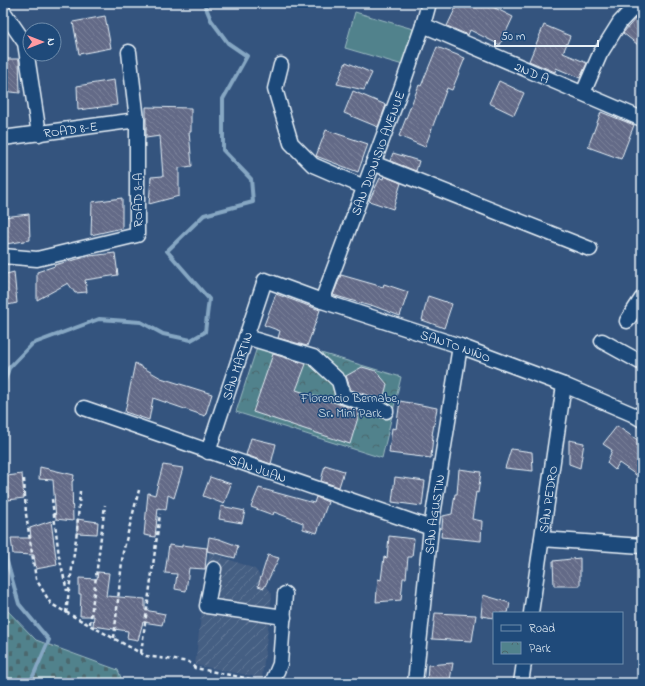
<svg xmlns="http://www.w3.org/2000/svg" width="645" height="686" viewBox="0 0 645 686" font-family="'Indie Flower',sans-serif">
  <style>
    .industrial { fill: url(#industrial-furrows) }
    .green { fill: #51828c; stroke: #9cbac2 }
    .cemetery { fill: url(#cemetery-stones); stroke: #9cbac2 }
    .park { fill: url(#park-crowns); stroke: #9cbac2 }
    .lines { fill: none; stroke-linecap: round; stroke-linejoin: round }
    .stream { stroke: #86a7c3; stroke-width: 4 }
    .building { fill: url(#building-back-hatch); stroke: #e8f1f8 }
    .minor-casing { stroke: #e8f1f8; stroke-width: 17 }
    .path { stroke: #e8f1f8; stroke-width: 2.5; stroke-dasharray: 4 3; stroke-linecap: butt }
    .minor { stroke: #1f4a7a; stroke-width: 14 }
    .labels { text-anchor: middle; stroke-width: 3; stroke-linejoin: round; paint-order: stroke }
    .street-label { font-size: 13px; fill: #e8f1f8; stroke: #1f4a7a }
    .park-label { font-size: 13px; fill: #d1e0e8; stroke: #1f4a7a }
  </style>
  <defs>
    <pattern id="industrial-furrows" width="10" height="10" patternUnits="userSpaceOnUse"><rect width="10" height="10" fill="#455e83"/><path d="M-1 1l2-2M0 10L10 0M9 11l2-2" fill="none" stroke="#607695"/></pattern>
    <pattern id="cemetery-stones" width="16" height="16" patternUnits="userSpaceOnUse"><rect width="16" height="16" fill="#51828c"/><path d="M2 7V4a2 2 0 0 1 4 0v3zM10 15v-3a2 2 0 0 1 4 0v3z" fill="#4c686e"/></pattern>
    <pattern id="park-crowns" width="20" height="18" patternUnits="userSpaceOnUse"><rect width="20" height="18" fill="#51828c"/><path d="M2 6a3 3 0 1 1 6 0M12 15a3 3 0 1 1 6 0" fill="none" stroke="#4c686e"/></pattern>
    <pattern id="building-back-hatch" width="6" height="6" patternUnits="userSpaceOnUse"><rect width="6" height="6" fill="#646b87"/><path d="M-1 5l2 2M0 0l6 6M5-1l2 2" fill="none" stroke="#7a8199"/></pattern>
  </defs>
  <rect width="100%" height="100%" fill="#34547e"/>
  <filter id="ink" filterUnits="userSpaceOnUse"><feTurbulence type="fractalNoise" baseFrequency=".025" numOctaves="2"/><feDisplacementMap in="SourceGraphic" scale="8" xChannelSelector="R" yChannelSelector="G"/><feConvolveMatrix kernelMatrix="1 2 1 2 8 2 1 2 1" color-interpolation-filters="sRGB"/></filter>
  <g filter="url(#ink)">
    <path class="industrial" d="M209 552 255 569 272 594 262 678 195 665Z"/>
    <path class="green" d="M355 12 413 29 403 65 345 48Z"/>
    <path class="cemetery" d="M3 592 5 608 36 640 118 670 123 683H3Z"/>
    <path class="park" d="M261 335 401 377 382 458 236 412Z"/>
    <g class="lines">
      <path class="stream" d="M3 386 9 368 32 344 99 319 141 322 163 334 191 340 205 332 209 299 167 251 204 215 253 202 251 179 223 150V99L247 56 228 43 211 20 204 3
        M3 536 6 558 19 604 49 640 30 683"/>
    </g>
    <path class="building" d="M458 3H485L513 17 500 45 470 30 468 35 447 26Z
      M642 11V48L623 33Z
      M105 16 111 48 79 54 73 22Z
      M544 25 570 36 563 53 587 63 580 78 556 68 555 72 529 61Z
      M437 47 465 58 452 90 447 88 425 147 399 136 419 85 421 86Z
      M3 59H19L20 93 3 91Z
      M346 62 372 73 364 90 337 84Z
      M114 80 117 105 78 110 77 86Z
      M499 81 524 93 514 115 489 103Z
      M353 91 386 105 378 127 344 113Z
      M146 107 191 108V132H189L192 166 179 168V196L149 204 151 177 163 176 160 136 146 138Z
      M601 112 634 125 621 159 588 147Z
      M326 130 368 144 358 172 316 156Z
      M393 153 419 161 416 171 390 161Z
      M384 176 401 183 393 209 369 201 380 178 383 179Z
      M122 198V228L91 235 92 202Z
      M29 214 30 240 6 244 3 217Z
      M115 253 118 275 85 280 87 292 75 293 68 283 37 300V272L55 266 54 265 90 256Z
      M14 272 17 303 3 306V275Z
      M341 275 383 287 384 284 408 292 400 316 371 305 370 306 333 295Z
      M276 294 320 310 307 346 278 338 280 331 264 325Z
      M428 296 452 304 444 328 422 320Z
      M273 354 306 364 296 390 360 411 350 444 253 412Z
      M135 363 161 378 212 394 205 416 153 398 149 420 125 412Z
      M362 367 376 371 387 384 383 400 351 390 346 376Z
      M400 401 437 408 432 435H433L431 458 389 453 392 428 396 429Z
      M617 426 642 443V479L619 463 615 470 607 463 612 450 603 444Z
      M251 438 276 444 271 464 246 455Z
      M569 440 584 443 580 468 569 464Z
      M511 449 532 452 533 471 505 468Z
      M163 465 183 468 174 498 168 495 166 510 158 508 155 537 144 535 148 493 155 495Z
      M325 465 344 471 339 487 321 481Z
      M40 467 74 475 73 481H72L73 521 56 519 53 480 39 479Z
      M459 469 481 472 478 493 476 492 472 519 482 521 481 541 441 537 443 516 452 514 455 494H457Z
      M22 474 24 498 8 500 7 476Z
      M210 477 231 484 224 504 203 496Z
      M395 477 425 481 422 506 392 502Z
      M259 488 314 503 316 497 328 502 317 533 303 529V523L274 512 273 515 251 507Z
      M221 506 245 511 242 523 219 519Z
      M77 519 98 522 97 534 77 533Z
      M51 521 57 565 36 569 34 555 13 554 11 538H31L30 528Z
      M389 536 414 539 412 557H408L406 578H403L401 600 376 602 378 579 381 580 384 557 387 558Z
      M209 537 219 539 238 546 235 558 207 551Z
      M169 545 182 547V545L207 548 205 569 189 568 186 591 175 589 177 574 165 573Z
      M268 555 279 558 264 588 258 586Z
      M580 558V586H554L553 561Z
      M98 572 109 573 106 596 145 599V610L165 614 162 625 143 622 138 640 127 638 128 631 93 626 94 616H80L81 594H79V578L97 579Z
      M483 595 510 603 508 613H494V618L481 616Z
      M435 613 476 615 472 641 432 639Z
      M453 663 450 680 427 681 428 665Z"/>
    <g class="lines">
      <defs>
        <g id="minor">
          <path d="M3 11 25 43 39 134"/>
          <path id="s1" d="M423 25 642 119"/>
          <path d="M281 65 275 89 291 143 313 165 364 187"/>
          <path d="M583 93 600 54 620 22 638 3"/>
          <path id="s2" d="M3 138 137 120"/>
          <path d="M373 163 590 249"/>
          <path d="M3 256 37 259 137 235V120L129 52"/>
          <path id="s3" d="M322 301 401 89 423 25 429 3"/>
          <path d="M627 321 642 298"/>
          <path d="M246 337 313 357 339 381 343 396 386 411"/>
          <path d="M602 341 642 363"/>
          <path id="s4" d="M84 408 431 528"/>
          <path id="s5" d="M208 452 265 280 322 301 460 346 564 385 632 414 642 420"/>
          <path d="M542 539 642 546"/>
          <path d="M214 569 207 606 284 617"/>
          <path id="s6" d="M531 613 564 385"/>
          <path d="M272 683 280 664 285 594"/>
          <path id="s7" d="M415 683 431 528 460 346"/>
          <path d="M521 683 524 663"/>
        </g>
      </defs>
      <use href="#minor" class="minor-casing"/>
      <path class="path" d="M24 479 26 514 36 579 51 604 146 656 189 662 195 668 260 681
        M52 499 59 556 67 591
        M66 613 77 531 80 491
        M90 624 105 505
        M114 638 123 552 139 490
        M141 653 160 514"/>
      <use href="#minor" class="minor"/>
    </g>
  </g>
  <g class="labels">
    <g class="street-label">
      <text dy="5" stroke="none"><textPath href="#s1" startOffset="119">2ND A</textPath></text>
      <text dy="5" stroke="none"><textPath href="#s2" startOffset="68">ROAD 8-E</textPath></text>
      <text dy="5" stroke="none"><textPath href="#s3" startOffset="158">SAN DIONISIO AVENUE</textPath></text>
      <text transform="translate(137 200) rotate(-90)" y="5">ROAD 8-A</text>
      <text dy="5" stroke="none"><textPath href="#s5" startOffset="383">SANTO NIÑO</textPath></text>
      <text dy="5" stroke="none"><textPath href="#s5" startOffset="91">SAN MARTIN</textPath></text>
      <text dy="5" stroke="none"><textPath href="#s4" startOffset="184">SAN JUAN</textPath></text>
      <text dy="5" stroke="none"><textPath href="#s6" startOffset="115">SAN PEDRO</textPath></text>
      <text dy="5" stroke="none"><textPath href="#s7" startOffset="170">SAN AGUSTIN</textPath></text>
    </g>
    <g class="park-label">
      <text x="350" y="402">Florencio Bernabe,<tspan x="350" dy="15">Sr. Mini Park</tspan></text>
    </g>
  </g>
  <rect width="645" height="686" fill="none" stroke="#1f4a7a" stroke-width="16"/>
  <rect x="8" y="8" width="629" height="670" fill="none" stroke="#e8f1f8" stroke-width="1.5" filter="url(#ink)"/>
  <rect x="493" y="612" width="130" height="52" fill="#1f4a7a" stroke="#6f8dac"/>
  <rect x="501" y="625" width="20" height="6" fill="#1f4a7a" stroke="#6f8dac"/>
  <text x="529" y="632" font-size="12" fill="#e8f1f8">Road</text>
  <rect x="501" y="642" width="20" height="12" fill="url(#park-crowns)" stroke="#6f8dac"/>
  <text x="529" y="652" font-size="12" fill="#e8f1f8">Park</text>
  <g transform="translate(42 42) rotate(90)"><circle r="19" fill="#1f4a7a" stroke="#6f8dac"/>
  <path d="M0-3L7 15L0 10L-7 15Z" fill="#ff9aa2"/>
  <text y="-6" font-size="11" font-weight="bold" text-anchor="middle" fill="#e8f1f8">N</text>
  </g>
  <path d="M495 40v6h103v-6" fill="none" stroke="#e8f1f8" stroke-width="2"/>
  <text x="501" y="40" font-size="12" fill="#e8f1f8" stroke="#1f4a7a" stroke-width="3" paint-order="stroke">50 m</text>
</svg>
